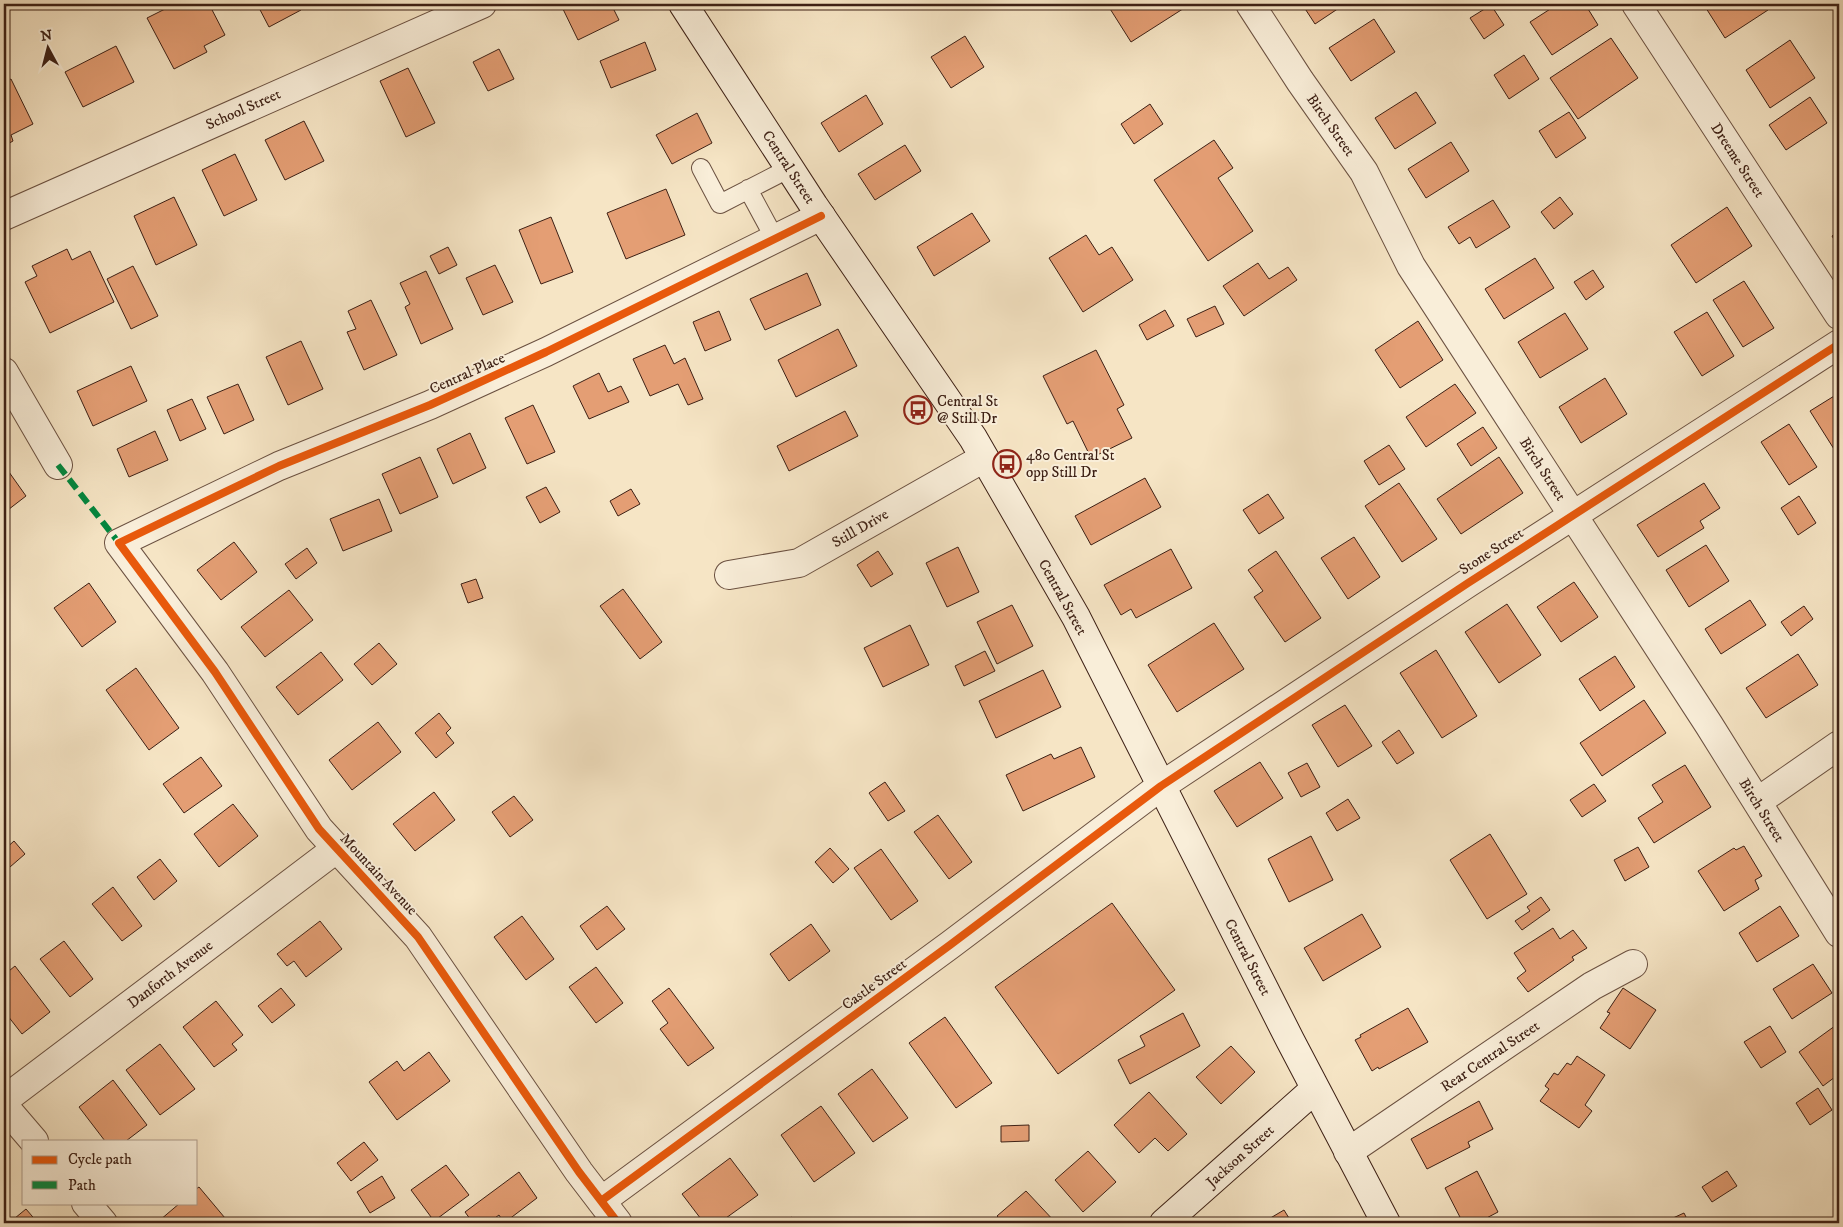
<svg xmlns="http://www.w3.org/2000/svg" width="1843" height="1227" viewBox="0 0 1843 1227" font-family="'IM FELL DW Pica',serif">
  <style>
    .building { fill: #e49e74; stroke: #3d2015 }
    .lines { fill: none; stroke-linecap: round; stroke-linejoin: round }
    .lane-casing { stroke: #6b5141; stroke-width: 20 }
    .street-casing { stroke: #6b5141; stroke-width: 30 }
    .secondary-casing { stroke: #3d2015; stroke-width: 30 }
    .lane { stroke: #f9eed9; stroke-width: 18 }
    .street { stroke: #f9eed9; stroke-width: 28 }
    .secondary { stroke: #f9eed9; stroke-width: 28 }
    .quiet { stroke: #00873e; stroke-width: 6; stroke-dasharray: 12 6; stroke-linecap: butt }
    .cycleway-casing { stroke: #f9eed9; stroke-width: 11 }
    .cycleway { stroke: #e8590c; stroke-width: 8 }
    .labels { text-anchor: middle; stroke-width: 4; stroke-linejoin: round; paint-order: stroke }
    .street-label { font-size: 15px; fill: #3d2015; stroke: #f9eed9 }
    .poi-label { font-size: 15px; fill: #3d2015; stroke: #f9eed9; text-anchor: start }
  </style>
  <rect width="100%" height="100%" fill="#f6e5c5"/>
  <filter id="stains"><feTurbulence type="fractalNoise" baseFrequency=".004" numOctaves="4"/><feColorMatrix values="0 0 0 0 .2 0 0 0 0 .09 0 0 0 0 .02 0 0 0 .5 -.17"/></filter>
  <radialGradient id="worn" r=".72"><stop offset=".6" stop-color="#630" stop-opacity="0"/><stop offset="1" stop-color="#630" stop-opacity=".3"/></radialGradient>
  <path class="building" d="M165 4H194V5L209 4 225 35 204 46 207 52 174 69 147 18 167 8Z
    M257 4H300H298L301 10 269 27Z
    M570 4H611L619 20 578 40 562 7Z
    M1107 4H1188L1189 5 1131 42Z
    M1302 4H1345L1315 24Z
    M1558 4H1585L1598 25 1552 55 1530 22Z
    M1706 4H1764L1768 10 1725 38 1704 5Z
    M1491 5 1504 25 1484 39 1470 18Z
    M1374 19 1395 52 1351 81 1329 48Z
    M965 36 984 67 951 88 931 57Z
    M1611 38 1638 78 1578 119 1550 78Z
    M1790 40 1815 78 1770 108 1746 70Z
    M645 42 656 70 611 88 600 61Z
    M116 46 134 82 83 107 65 72Z
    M499 49 514 79 488 91 473 62Z
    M1524 55 1539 79 1509 99 1494 75Z
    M408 68 435 123 406 137 380 81Z
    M11 79 33 124 11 135 13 141 4 146V82Z
    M1416 92 1436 123 1395 149 1375 118Z
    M866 95 883 124 839 152 821 123Z
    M1810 97 1827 123 1786 150 1769 125Z
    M1150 104 1163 124 1134 144 1121 124Z
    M1569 112 1586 138 1556 158 1539 131Z
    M697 113 712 143 672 164 656 135Z
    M304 121 324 161 285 180 265 140Z
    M1214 140 1233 168 1218 178 1253 231 1208 261 1154 180Z
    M1451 142 1469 171 1426 198 1408 169Z
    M905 145 921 171 875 200 858 174Z
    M235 154 257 200 224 216 202 170Z
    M666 189 685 235 626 259 607 213Z
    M174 197 197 245 156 265 134 216Z
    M1560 197 1573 214 1554 229 1541 212Z
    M1493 200 1510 227 1476 248 1470 237 1459 244 1448 227Z
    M1727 207 1752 246 1696 283 1671 245Z
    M972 213 990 241 934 276 917 247Z
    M551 217 573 272 541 284 519 230Z
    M1839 231V248L1832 236Z
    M1086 235 1099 255 1112 247 1133 280 1083 312 1049 258Z
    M448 247 457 265 439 274 430 256Z
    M67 249 72 260 90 251 114 302 50 333 25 282 37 276 32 266Z
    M1535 258 1554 288 1504 319 1485 289Z
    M1258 263 1269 279 1288 267 1297 280 1244 316 1223 286Z
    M495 265 513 302 483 315 466 278Z
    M133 266 158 316 131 329 107 279Z
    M1593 270 1604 287 1586 300 1574 282Z
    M426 271 453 329 421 344 405 307 410 304 400 283Z
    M807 273 821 305 765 330 750 299Z
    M1744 281 1774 328 1743 347 1713 300Z
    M371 300 397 355 364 370 347 332 356 329 348 311Z
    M1215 306 1224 324 1196 337 1187 319Z
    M1165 310 1174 326 1147 340 1139 325Z
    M719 311 731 340 705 351 693 322Z
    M1707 312 1734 356 1702 376 1674 332Z
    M1565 313 1588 349 1540 378 1518 342Z
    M1418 321 1443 360 1400 388 1375 350Z
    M838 329 857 366 796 397 778 360Z
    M301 341 323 389 288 405 266 357Z
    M665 345 674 364 685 358 703 399 688 405 678 384 650 396 633 359Z
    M1096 350 1124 405 1117 409 1132 438 1091 458 1073 421 1067 424 1043 376Z
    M131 366 147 401 93 426 77 391Z
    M599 373 608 392 621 386 629 402 589 419 573 386Z
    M1605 378 1627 414 1581 443 1559 407Z
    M238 384 254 420 224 434 207 397Z
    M1455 384 1476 413 1426 447 1406 417Z
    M1839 393V457L1810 411Z
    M192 399 206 429 180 441 167 410Z
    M533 405 555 452 527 464 505 418Z
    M845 411 858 436 789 471 777 446Z
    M1789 424 1817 467 1789 485 1761 442Z
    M1483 427 1497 448 1471 466 1457 444Z
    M155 431 168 460 129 477 117 449Z
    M470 433 486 468 453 484 437 449Z
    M1389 445 1405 469 1379 485 1364 461Z
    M420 457 438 497 400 514 382 474Z
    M1499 457 1523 493 1461 534 1437 499Z
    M4 465 26 496 4 513Z
    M1145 478 1161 507 1091 545 1075 516Z
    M1399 483 1437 539 1402 562 1365 506Z
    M1704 483 1720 508 1700 521 1704 528 1658 557 1637 525Z
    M546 487 560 512 540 523 526 497Z
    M631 489 640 504 618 516 610 501Z
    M1268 494 1284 518 1259 534 1243 510Z
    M1799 496 1816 523 1798 535 1781 508Z
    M379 499 392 531 343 551 330 519Z
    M1354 537 1380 577 1348 599 1321 558Z
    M234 542 257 572 221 600 197 570Z
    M1706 545 1729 581 1689 607 1666 570Z
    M958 547 979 592 947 607 926 563Z
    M307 548 317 563 296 579 285 564Z
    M1171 549 1192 588 1136 618 1131 609 1121 615 1104 585Z
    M878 551 893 574 871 587 857 565Z
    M1276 551 1321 618 1285 642 1254 597 1263 591 1248 570Z
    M476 579 483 598 468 603 461 584Z
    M1574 582 1598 617 1561 642 1537 607Z
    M89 583 116 622 82 647 54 608Z
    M623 589 662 642 640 659 600 606Z
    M289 590 313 620 265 657 241 627Z
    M1750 600 1766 625 1721 654 1705 629Z
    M1507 604 1541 655 1499 683 1465 632Z
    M1012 605 1033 646 997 664 977 622Z
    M1804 606 1813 619 1791 636 1781 622Z
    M1214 623 1244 669 1177 712 1148 665Z
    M910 625 929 665 883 687 864 648Z
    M379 643 397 664 372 685 354 664Z
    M1436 650 1477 716 1442 738 1400 673Z
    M985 651 995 671 964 686 955 666Z
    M321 652 343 680 298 715 276 687Z
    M1798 654 1818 685 1766 718 1746 688Z
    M1615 656 1635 687 1600 711 1579 679Z
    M136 668 179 728 149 750 106 690Z
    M1043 670 1061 707 996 738 979 701Z
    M1644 700 1666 733 1602 776 1580 743Z
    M1345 705 1372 746 1338 767 1312 725Z
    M439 713 451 728 446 733 454 743 436 758 415 733Z
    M378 722 401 752 352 790 329 760Z
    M1399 730 1414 753 1397 764 1382 742Z
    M1081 747 1095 777 1023 811 1006 775 1051 754 1054 759Z
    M201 757 222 786 184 813 163 784Z
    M1260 762 1283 798 1237 827 1214 791Z
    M1307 763 1320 787 1301 797 1288 773Z
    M1685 765 1711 807 1654 843 1638 818 1663 802 1652 785Z
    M885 782 905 811 888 821 869 793Z
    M1594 784 1606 801 1582 817 1570 800Z
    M434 792 455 820 415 851 393 824Z
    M514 796 533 820 510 837 492 812Z
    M1348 799 1360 818 1337 831 1326 813Z
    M233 804 258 836 219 867 194 834Z
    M938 815 972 862 949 879 914 832Z
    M1490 834 1527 894 1487 919 1450 860Z
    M1311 836 1333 880 1289 902 1268 859Z
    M14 841 25 854 10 867 4 859V850Z
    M1744 846 1762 876 1755 880 1759 889 1724 911 1698 871 1734 848 1736 850Z
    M1638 847 1649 867 1625 881 1614 860Z
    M830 848 849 869 833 883 815 862Z
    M881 849 918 901 891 920 854 868Z
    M160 859 177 881 154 900 137 877Z
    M113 887 142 926 122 941 92 904Z
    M1541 897 1550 910 1522 930 1515 921 1530 911 1527 907Z
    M1112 903 1175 990 1058 1074 995 987Z
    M607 906 625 929 597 950 580 926Z
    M1780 906 1799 936 1757 962 1739 933Z
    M1362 914 1381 947 1323 981 1304 948Z
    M522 916 554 959 526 980 494 937Z
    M320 921 342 949 306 977 294 961 287 966 277 954Z
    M811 924 830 951 789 981 770 954Z
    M1553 928 1560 939 1573 930 1587 948 1572 957 1574 960 1528 992 1517 978 1526 971 1514 953Z
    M64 941 93 979 70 997 40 959Z
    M1813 964 1832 993 1792 1019 1773 989Z
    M15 966 50 1012 22 1034 4 1011V975Z
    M596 967 623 1003 596 1023 569 987Z
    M281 988 295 1005 272 1023 258 1006Z
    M669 988 714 1048 688 1066 660 1029 668 1023 652 1001Z
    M1623 988 1656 1010 1630 1049 1600 1028 1610 1013 1607 1012Z
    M216 1001 243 1035 232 1044 237 1050 214 1067 183 1027Z
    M1408 1008 1428 1042 1379 1069 1378 1067 1372 1071 1355 1040 1361 1037 1360 1035Z
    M1183 1013 1200 1046 1130 1084 1118 1060 1145 1046 1140 1036Z
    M945 1017 992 1083 956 1108 909 1043Z
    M1839 1023V1074L1823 1086 1799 1052Z
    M1770 1026 1786 1052 1761 1068 1744 1042Z
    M160 1044 195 1089 160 1115 126 1070Z
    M1231 1046 1255 1072 1221 1104 1196 1077Z
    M429 1052 450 1081 397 1120 369 1082 397 1061 404 1071Z
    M1577 1056 1605 1075 1585 1105 1592 1111 1579 1128 1540 1101 1549 1089 1545 1086 1554 1073 1558 1075 1567 1063 1571 1065Z
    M872 1069 908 1118 873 1142 838 1094Z
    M113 1080 147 1125 126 1141H105L79 1107Z
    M1818 1088 1832 1110 1810 1125 1796 1103Z
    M1149 1092 1187 1134 1168 1151 1155 1138 1139 1153 1114 1125Z
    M1479 1101 1493 1129 1468 1142 1470 1147 1427 1169 1411 1139Z
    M821 1106 855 1153 814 1182 781 1135Z
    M1029 1125V1141L1001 1142V1126Z
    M364 1142 378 1160 351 1181 337 1163Z
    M1088 1151 1116 1182 1083 1212 1055 1180Z
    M730 1158 758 1195 719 1223H704L682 1194Z
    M446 1165 469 1195 434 1221 411 1190Z
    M1477 1171 1498 1212 1477 1223H1463L1445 1188Z
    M1727 1171 1737 1186 1712 1202 1702 1187Z
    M519 1172 537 1198 504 1223 499 1215 488 1223H473L465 1212Z
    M382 1176 395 1198 370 1213 357 1192Z
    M199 1187 225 1218 218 1223H163L160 1220 180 1203H196V1189Z
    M1026 1191 1056 1223H1004L997 1216Z
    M26 1209 38 1223H9Z
    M1284 1210 1292 1223H1262Z
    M1684 1213 1689 1223H1662Z
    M792 1217 796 1223H783Z"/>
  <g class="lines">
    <defs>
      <path id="lane" d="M701 168 720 204 790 168
        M748 189 775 239"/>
      <path id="street" d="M1250 4 1300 81 1364 172 1411 266 1709 725 1839 933
        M1636 4 1839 315
        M4 216 482 4
        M4 372 58 465
        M729 575 799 563 984 458
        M1757 802 1839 745
        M4 1100 336 849
        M4 1106 34 1141
        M1348 1152 1592 986 1633 964
        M601 1201 950 945 1161 786 1468 583 1839 344
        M86 1203 103 1223
        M618 1223 579 1172 418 937 319 829 215 672 119 543 279 466 430 405 546 352 821 216"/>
      <path id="secondary" d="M683 4 814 206 973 438 1076 617 1290 1040 1386 1223
        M1164 1223 1315 1089"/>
    </defs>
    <use href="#lane" class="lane-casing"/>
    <use href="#street" class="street-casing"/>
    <use href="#secondary" class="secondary-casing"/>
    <use href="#lane" class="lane"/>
    <use href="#street" class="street"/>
    <use href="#secondary" class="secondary"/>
    <path class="quiet" d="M58 465 119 543"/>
    <defs>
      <path id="cycleway" d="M601 1201 950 945 1161 786 1468 583 1839 344
        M618 1223 579 1172 418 937 319 829 215 672 119 543 279 466 430 405 546 352 821 216"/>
    </defs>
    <use href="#cycleway" class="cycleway-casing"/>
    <use href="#cycleway" class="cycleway"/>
  </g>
  <defs>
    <symbol id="bus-ring" viewBox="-11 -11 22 22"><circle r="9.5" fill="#f9eed9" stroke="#8f2418" stroke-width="1.5"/><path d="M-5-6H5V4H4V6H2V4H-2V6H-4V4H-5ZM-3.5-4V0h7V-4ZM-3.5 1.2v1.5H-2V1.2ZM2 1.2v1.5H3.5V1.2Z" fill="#8f2418"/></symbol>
  </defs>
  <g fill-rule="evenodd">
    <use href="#bus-ring" x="902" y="394" width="32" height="32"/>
    <use href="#bus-ring" x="991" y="448" width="32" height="32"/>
  </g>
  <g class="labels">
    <g class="street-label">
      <text transform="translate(243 109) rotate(-24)" y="5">School Street</text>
      <text transform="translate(1331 125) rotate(55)" y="5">Birch Street</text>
      <text transform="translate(1738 160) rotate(57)" y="5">Dreeme Street</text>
      <text transform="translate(789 167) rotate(57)" y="5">Central Street</text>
      <text transform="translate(467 373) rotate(-24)" y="5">Central Place</text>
      <text transform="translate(1543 469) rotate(57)" y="5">Birch Street</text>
      <text transform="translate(860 528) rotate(-30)" y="5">Still Drive</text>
      <text transform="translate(1491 551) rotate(-33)" y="5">Stone Street</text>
      <text transform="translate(1063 597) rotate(61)" y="5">Central Street</text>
      <text transform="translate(1762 810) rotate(58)" y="5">Birch Street</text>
      <text transform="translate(379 874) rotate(47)" y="5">Mountain Avenue</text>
      <text transform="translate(1248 957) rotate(63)" y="5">Central Street</text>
      <text transform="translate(170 974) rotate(-37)" y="5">Danforth Avenue</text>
      <text transform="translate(874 984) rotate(-36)" y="5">Castle Street</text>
      <text transform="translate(1490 1056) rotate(-34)" y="5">Rear Central Street</text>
      <text transform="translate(1240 1156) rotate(-42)" y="5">Jackson Street</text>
    </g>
    <g class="poi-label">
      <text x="937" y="406">Central St<tspan x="937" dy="17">@ Still Dr</tspan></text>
      <text x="1026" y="460">480 Central St<tspan x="1026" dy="17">opp Still Dr</tspan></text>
    </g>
  </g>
  <rect width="1843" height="1227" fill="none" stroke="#f6e5c5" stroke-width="20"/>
  <rect x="5" y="5" width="1833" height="1217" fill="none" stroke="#3d2015" stroke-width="2.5"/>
  <rect x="10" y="10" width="1823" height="1207" fill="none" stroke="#3d2015"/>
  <rect x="22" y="1140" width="175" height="65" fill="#f9eed9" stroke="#ae9c8b"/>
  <rect x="32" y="1156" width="25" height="8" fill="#e8590c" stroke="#ae9c8b"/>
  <text x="68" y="1164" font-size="15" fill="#3d2015">Cycle path</text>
  <rect x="32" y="1181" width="25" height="8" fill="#00873e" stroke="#ae9c8b"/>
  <text x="68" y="1190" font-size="15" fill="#3d2015">Path</text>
  <g transform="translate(48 48) rotate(353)" stroke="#f9eed9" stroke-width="4" paint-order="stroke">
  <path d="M0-4L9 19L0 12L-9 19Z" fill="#3d2015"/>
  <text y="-8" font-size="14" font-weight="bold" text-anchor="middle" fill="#3d2015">N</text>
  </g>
  <rect width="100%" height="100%" filter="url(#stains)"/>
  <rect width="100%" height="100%" fill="url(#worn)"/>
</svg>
